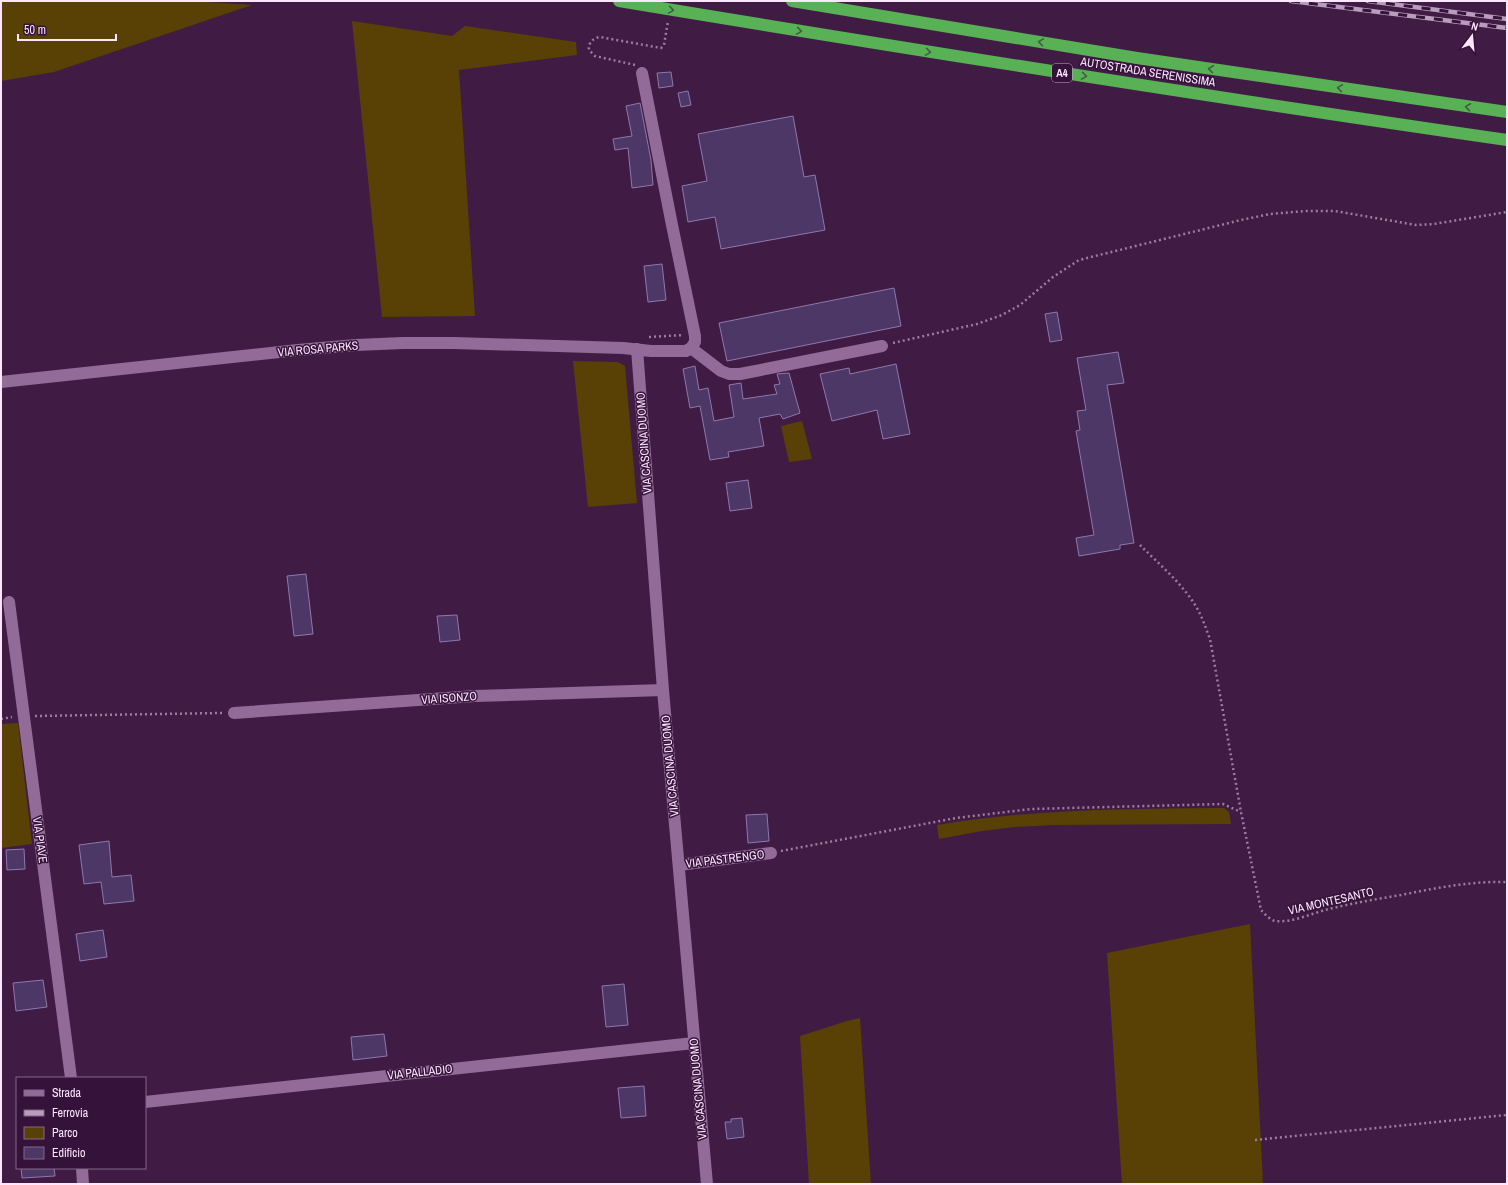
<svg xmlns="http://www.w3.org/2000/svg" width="1508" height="1185" viewBox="0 0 1508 1185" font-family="'Archivo Narrow',sans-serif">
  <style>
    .green { fill: #594005 }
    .building { fill: #4c3767; stroke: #8e78ad }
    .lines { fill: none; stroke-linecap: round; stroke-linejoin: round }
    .path { stroke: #9b7e9e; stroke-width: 2.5; stroke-dasharray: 2 3; stroke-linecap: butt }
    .minor { stroke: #936b98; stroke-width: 12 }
    .highway { stroke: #58b154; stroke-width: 12 }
    .rail-casing { stroke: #b99dbc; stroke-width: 4.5 }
    .rail { stroke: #35123a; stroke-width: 3; stroke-dasharray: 9; stroke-linecap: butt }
    .oneway { stroke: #455a46 }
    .labels { text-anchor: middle; stroke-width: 3; stroke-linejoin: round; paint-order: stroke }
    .shield { fill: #35123a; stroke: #c1a6c4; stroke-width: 1 }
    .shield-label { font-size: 11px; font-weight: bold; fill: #fde6ff }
    .street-label { font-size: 12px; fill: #fde6ff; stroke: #35123a }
  </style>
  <rect width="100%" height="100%" fill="#401c44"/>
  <path class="green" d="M1 1H192L252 5 54 72 1 81Z
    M352 21 452 36 465 26 576 42 577 55 459 70 475 316 382 317Z
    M573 361 618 362 625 366 637 503 588 507Z
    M802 421 812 459 789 462 781 426Z
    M18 723 32 844 1 848V724Z
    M1218 808H1224L1229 812 1231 824 1053 825 1015 827 982 831 939 839 937 825C1030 809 1124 809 1218 808Z
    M1250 924 1263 1184H1122L1107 953Z
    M860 1018 871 1184H809L800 1036 847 1021Z"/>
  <path class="building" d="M671 72 673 86 659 88 657 73Z
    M688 91 691 105 681 107 678 93Z
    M640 103 651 160 653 185 632 188 628 148 615 150 613 139 632 136 626 106Z
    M793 116 804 177 815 175 825 230 721 249 715 217 688 222 682 186 707 181 698 134Z
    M662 264 666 300 648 302 644 266Z
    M894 288 901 326 727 361 719 323Z
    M1057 312 1062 340 1050 342 1045 314Z
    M1118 352 1124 383 1107 385 1134 543 1120 545V549L1079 556 1076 538 1094 535 1076 431 1080 430 1077 411 1086 410 1077 358Z
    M896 364 910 434 883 439 877 410 832 421 820 374 849 368 850 374Z
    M695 366 699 390 708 388 714 421 734 417 729 385 741 383 743 399 777 394 774 385 780 384 777 374 789 373 800 413 783 419 780 414 759 418 764 446 728 452 729 457 710 460 700 406 690 408 683 369Z
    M748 480 752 508 730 511 726 483Z
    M306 574 313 634 294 636 287 576Z
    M457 615 460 640 440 642 437 616Z
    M767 814 769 841 748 843 746 815Z
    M109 841 112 877 131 875 134 901 104 904 101 882 84 884 79 845Z
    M24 849 25 869 7 870 6 850Z
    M103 930 107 957 80 961 76 934Z
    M43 980 47 1007 16 1011 13 983Z
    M624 984 628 1025 606 1027 602 986Z
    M384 1034 387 1056 353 1060 351 1037Z
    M644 1086 646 1116 621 1118 618 1088Z
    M742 1118 744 1137 727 1139 725 1122H731V1119Z
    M21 1168H54L55 1176 22 1178Z"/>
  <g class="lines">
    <path class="path" d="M635 65 595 56 589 50C588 43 593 38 600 37L661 48 664 45 668 21
      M649 337 684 335
      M893 343 977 324 1002 315 1020 305 1053 277 1079 260 1241 220 1270 214 1306 211H1335L1416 225 1434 224 1507 212
      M1140 545C1159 564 1185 586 1198 610 1203 619 1206 629 1210 639L1241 812 1261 910C1265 914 1270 920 1275 921 1293 923 1312 913 1329 909 1353 903 1377 899 1401 895 1436 888 1471 881 1507 882
      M35 716 222 713
      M1 719 12 717
      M781 851 956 818 1031 809 1223 804 1241 812
      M1255 1140 1507 1115"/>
    <path class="minor" d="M691 348 721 371 729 374H740L882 346
      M637 349 663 690 707 1184
      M1 382 298 350 356 345 403 343H454L623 348 651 351H686L691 348 695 342V336L672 225 642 73
      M9 602 71 1078
      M234 713 475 696 663 690
      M679 865 771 853
      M145 1102 694 1043
      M82 1168 83 1184"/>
    <path class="highway" d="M619 1C914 50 1210 97 1507 140
      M792 1 1137 58 1507 112"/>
    <defs>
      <path id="rail" d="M1291 1 1507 28
        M1368 1 1507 19"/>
    </defs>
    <use href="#rail" class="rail-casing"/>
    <use href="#rail" class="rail"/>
  </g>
  <defs><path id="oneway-chevron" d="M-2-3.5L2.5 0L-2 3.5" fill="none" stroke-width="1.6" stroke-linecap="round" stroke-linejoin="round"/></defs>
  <g class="oneway">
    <use href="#oneway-chevron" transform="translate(671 10) rotate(9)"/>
    <use href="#oneway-chevron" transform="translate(799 31) rotate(9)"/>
    <use href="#oneway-chevron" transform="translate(1041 42) rotate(-171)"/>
    <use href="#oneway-chevron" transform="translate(928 52) rotate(9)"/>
    <use href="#oneway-chevron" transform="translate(1211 69) rotate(-172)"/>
    <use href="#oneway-chevron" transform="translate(1084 76) rotate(9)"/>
    <use href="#oneway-chevron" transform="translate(1340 88) rotate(-172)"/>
    <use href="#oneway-chevron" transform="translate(1468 107) rotate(-172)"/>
  </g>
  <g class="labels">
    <rect class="shield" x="1052" y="64" width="20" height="18" rx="3"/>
    <g class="shield-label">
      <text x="1062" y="77">A4</text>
    </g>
    <g class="street-label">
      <text transform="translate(1148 72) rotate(9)" y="4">AUTOSTRADA SERENISSIMA</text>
      <text transform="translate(318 349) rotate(-5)" y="4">VIA ROSA PARKS</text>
      <text transform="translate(644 443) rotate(-94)" y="4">VIA CASCINA DUOMO</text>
      <text transform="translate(449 698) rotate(-4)" y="4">VIA ISONZO</text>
      <text transform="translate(670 766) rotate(-95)" y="4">VIA CASCINA DUOMO</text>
      <text transform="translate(40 840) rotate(82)" y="4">VIA PIAVE</text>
      <text transform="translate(725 859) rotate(-7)" y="4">VIA PASTRENGO</text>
      <text transform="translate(1331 901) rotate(-13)" y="4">VIA MONTESANTO</text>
      <text transform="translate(420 1072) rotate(-6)" y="4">VIA PALLADIO</text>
      <text transform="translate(698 1089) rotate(-95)" y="4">VIA CASCINA DUOMO</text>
    </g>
  </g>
  <rect width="1508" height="1185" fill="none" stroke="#fde6ff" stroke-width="4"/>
  <rect x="16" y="1077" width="130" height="92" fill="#35123a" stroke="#856789"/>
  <rect x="24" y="1090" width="20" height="6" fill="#936b98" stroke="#856789"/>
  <text x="52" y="1097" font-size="12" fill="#fde6ff">Strada</text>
  <rect x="24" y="1110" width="20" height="6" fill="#b99dbc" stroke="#856789"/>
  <text x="52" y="1117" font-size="12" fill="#fde6ff">Ferrovia</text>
  <rect x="24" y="1127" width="20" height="12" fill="#594005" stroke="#856789"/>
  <text x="52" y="1137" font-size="12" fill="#fde6ff">Parco</text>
  <rect x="24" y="1147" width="20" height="12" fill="#4c3767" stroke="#856789"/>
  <text x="52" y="1157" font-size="12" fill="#fde6ff">Edificio</text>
  <g transform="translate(1472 36) rotate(16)" stroke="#35123a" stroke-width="3" paint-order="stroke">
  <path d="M0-3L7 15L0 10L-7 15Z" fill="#fde6ff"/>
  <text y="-6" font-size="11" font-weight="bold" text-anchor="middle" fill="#fde6ff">N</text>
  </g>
  <path d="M18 34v6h98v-6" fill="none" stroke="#fde6ff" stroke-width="2"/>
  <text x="24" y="34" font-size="12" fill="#fde6ff" stroke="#35123a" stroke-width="3" paint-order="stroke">50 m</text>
</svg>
